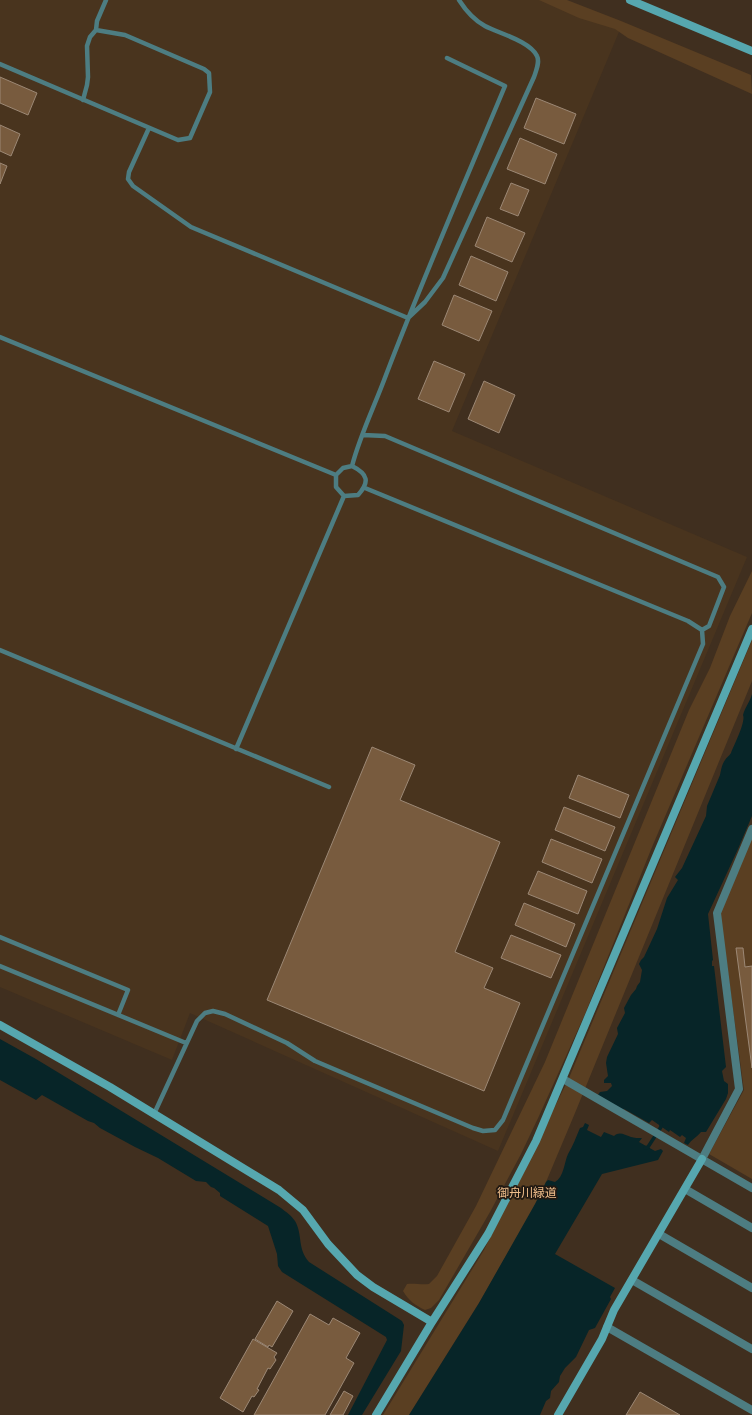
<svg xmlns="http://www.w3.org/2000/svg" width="752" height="1415" viewBox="0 0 752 1415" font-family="Mulish,'Noto Sans JP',sans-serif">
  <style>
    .built { fill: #49341e }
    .green { fill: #5a3f22 }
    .water { fill: #072528 }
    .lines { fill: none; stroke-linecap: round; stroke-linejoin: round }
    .stream { stroke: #072528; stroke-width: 3.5 }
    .building { fill: #785b3e; stroke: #9c8875 }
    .lane { stroke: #4d7d82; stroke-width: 4.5 }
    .street { stroke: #4d7d82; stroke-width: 8 }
    .secondary { stroke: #56a7af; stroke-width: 8 }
    .labels { text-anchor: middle; stroke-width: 3.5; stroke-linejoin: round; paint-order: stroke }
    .park-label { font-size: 12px; fill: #f0be8b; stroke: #211912 }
  </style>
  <rect width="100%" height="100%" fill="#402f1f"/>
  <path class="built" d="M0 0H558L621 27 452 431 747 557 498 1151 190 1013 172 1060 0 987Z"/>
  <path class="green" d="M539 0H567L621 21 751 75 752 94 628 38 615 29 579 18Z
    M752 571V613L652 847 585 1014 539 1116 521 1154 490 1212 439 1300 431 1308 425 1310C415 1305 409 1301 403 1291L407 1284C414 1283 421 1285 429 1284L437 1276 476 1206 545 1062 689 710 710 668 730 616Z
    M752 640V681L575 1113 546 1182 536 1204 479 1303 409 1415H383L484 1250 569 1078Z
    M752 837V1179L709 1154 744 1090 720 914Z"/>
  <path class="water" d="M752 694V816L738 849 708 914 713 960 712 961V966H714L726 1067 722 1071 724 1081 728 1084V1093L726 1099 706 1132H701C697 1137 691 1140 688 1145L684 1143 686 1138 682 1135 680 1137 670 1130 669 1132 652 1120 649 1123 624 1109 623 1110 598 1095 600 1092 607 1091 612 1086 611 1083H604V1080L608 1076 606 1063 607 1057 618 1034 617 1028 625 1013 624 1008 631 995 636 989 637 986 640 982 642 970 639 964 641 960 644 957 657 929 667 898 678 880 675 877 682 868 706 816 707 806 720 775C721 770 722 764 725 760 727 757 729 756 731 753 734 745 746 722 743 715 745 707 750 702 752 694Z
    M0 1039 36 1059 281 1208C286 1212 291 1215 295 1221 303 1235 297 1249 309 1262L402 1321 404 1325 401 1351 362 1415H348L387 1340 386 1337 282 1272 278 1266 277 1254 268 1226 220 1196V1193L214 1188 211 1187 206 1182 196 1181 158 1158 135 1147 100 1128 94 1123 88 1121 42 1095 36 1100 0 1080Z
    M585 1123 589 1125 587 1130 601 1137 604 1132 614 1136C620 1131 624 1135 631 1137 634 1138 638 1138 642 1138L639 1142 655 1151 661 1149 663 1151 658 1160 602 1174 555 1254 615 1288 610 1297 611 1299 595 1328 589 1330 576 1357 565 1368 560 1376 559 1382 551 1391 550 1398 546 1401 540 1415H409L479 1303 535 1204 546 1182 548 1180 555 1182C564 1177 564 1163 568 1154 573 1146 576 1137 580 1128L583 1127Z"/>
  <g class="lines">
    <path class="stream" d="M645 1148 648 1147 661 1127V1122"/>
  </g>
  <path class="building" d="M0 77 37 93 28 115 0 103Z
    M536 98 576 114 564 144 524 128Z
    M0 125 20 134 11 156 0 151Z
    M520 138 557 154 545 184 507 169Z
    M0 163 7 166 0 184Z
    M511 183 529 190 518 216 500 209Z
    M487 217 525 233 512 262 475 246Z
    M471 256 508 272 496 301 459 285Z
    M454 295 492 311 479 341 442 325Z
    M434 361 465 374 449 412 418 399Z
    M484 381 515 395 499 433 468 419Z
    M372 747 415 765 400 800 500 842 455 952 493 968 484 988 520 1003 484 1091 267 1000Z
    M578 775 629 795 620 818 569 798Z
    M564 807 615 827 605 851 555 830Z
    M551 839 602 859 592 883 542 862Z
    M538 871 587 891 578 914 528 894Z
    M524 903 575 924 566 947 515 925Z
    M511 935 561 955 551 978 501 958Z
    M736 948H743L745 967 752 966V1068Z
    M277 1301 293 1311 272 1347 269 1345 268 1347 255 1339Z
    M310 1314 329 1325 333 1318 360 1333 346 1358 354 1363 325 1415H254Z
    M253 1339 277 1353 274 1357 276 1360 270 1369 268 1368 257 1389 259 1390 254 1397 252 1396 243 1412 220 1398Z
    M344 1391 353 1396 343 1415H330Z
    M640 1392 680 1415H626Z"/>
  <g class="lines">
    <path class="lane" d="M0 64 178 140 190 138 210 92 209 73 204 69 125 35 96 30
      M83 100 87 85 88 77 87 46 90 37 96 30 97 21 106 0
      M149 128 129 172 128 179 133 186 191 227 408 318 425 302 443 278 534 77C536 71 540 62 537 56 530 41 498 33 485 26 474 20 466 11 459 0
      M0 337 336 475
      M365 488 688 621 702 630
      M344 496 358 495C370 482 368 474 352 466
      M0 650 329 787
      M236 749 344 496 336 487V475L343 468 352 466C360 435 375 405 386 375 423 278 465 182 505 86L447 58
      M0 937 128 990 118 1015
      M0 966 186 1043
      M154 1114 197 1021 205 1013 213 1011 225 1014 287 1043 315 1061 473 1128 483 1131 495 1130 503 1120 703 644 702 630 709 626 724 587 718 577 385 436 363 435"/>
    <path class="street" d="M563 1079 752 1188
      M702 1159 739 1089 717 913 752 829
      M685 1189 752 1228
      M659 1234 752 1288
      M632 1280 752 1349
      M607 1327 752 1410"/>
    <path class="secondary" d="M630 0 752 51
      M0 1025 110 1087 279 1190 303 1210 328 1244 357 1275 373 1287 432 1322
      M376 1415 432 1322 488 1234 536 1141 752 629
      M558 1415 602 1339 614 1310 702 1159"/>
  </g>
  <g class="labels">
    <g class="park-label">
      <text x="527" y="1197">御舟川緑道</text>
    </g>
  </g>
</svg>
